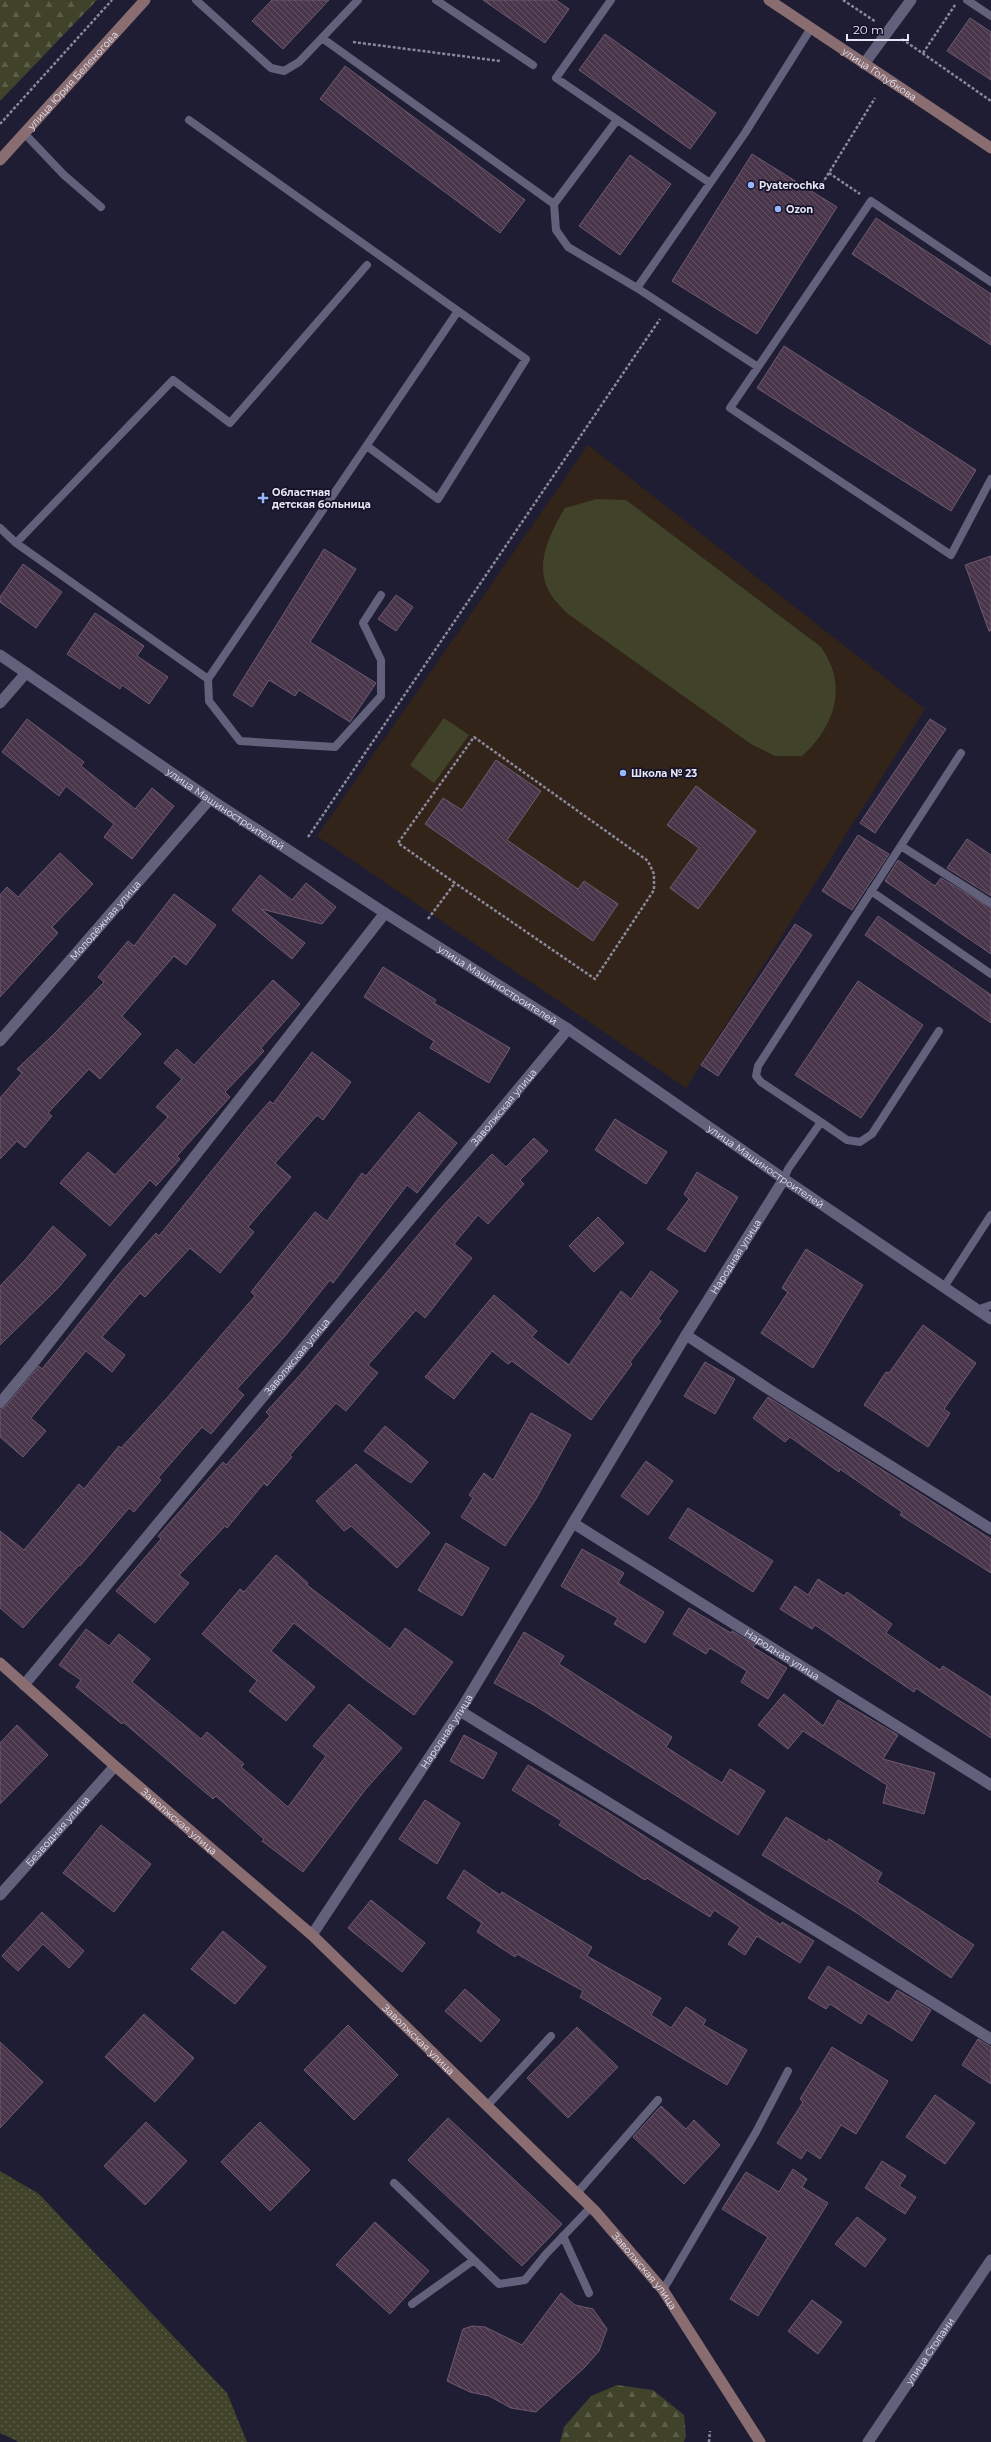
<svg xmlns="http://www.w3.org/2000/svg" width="991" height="2442" viewBox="0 0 991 2442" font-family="Montserrat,sans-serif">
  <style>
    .education { fill: #332419 }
    .grass { fill: url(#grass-dots) }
    .forest { fill: url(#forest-firs) }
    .park { fill: #40432a }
    .building { fill: url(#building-back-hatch); stroke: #6e5a70 }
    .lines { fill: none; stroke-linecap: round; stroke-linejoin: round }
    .path { stroke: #8a899b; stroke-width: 2.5; stroke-dasharray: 3 2; stroke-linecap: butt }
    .service { stroke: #62607b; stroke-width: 8 }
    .minor { stroke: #62607b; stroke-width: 11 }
    .tertiary { stroke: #62607b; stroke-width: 11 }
    .secondary { stroke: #896d70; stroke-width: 11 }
    .poi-dot { fill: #97b6fd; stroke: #161329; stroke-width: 1.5 }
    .labels { text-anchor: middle; stroke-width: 3.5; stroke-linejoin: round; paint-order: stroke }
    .street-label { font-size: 10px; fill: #e5e5f4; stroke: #161329 }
    .poi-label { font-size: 10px; font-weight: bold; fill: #e5e5f4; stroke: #161329; text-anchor: start }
  </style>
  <defs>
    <pattern id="grass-dots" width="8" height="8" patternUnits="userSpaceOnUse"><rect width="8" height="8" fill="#40432a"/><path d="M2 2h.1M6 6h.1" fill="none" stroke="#5b5e4a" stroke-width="1.8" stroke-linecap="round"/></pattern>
    <pattern id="forest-firs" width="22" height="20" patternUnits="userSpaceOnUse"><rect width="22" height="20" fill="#40432a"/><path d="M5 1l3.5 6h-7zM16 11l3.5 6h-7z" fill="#5b5e4a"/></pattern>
    <pattern id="building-back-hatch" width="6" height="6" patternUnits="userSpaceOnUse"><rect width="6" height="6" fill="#49364a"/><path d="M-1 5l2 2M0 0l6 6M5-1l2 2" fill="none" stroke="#635365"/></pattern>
  </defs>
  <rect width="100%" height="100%" fill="#1f1d33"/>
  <path class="education" d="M588 445 925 709 686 1088 317 836Z"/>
  <path class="grass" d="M0 2171 39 2194 227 2393 247 2442H19L0 2433Z"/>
  <path class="forest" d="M0 0H97L0 101Z
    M617 2385 653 2390 684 2415 686 2436 684 2442H560L564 2427 591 2396Z"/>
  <path class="park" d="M597 499 626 500 821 647C826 655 832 665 834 675 841 707 825 735 802 756H775L751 744 568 614C562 607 554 601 550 593 533 565 551 532 565 508Z
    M444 718 469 735 434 783 410 765Z"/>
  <path class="building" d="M272 0H329L283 49 252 21Z
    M483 0H556L569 9 545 43Z
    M970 18 991 32V80L947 51Z
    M605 34 716 113 690 149 579 70Z
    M345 66 525 200 500 233 320 99Z
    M752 154 837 207 757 334 672 281Z
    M630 155 671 184 620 255 579 226Z
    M876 218 991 294V345L852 254Z
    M784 346 976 470 951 511 757 388Z
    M324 549 356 569 310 642 376 683 350 722 299 690 295 696 269 680 252 707 233 695Z
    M991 556V631H989L965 565Z
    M23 564 62 592 36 628 0 602V597Z
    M396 595 413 607 396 631 378 619Z
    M95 613 144 646 137 656 168 677 149 704 122 685 120 689 67 654Z
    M27 719 84 762 81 766 135 809 152 788 174 806 132 859 104 837 114 824 66 786 59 796 2 752Z
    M930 719 946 729 875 833 860 823Z
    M496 760 541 791 507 840 578 889 584 881 618 904 593 941 425 824 443 798 462 810Z
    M696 786 756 831 698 909 670 888 699 848 667 825Z
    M858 835 889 854 852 910 822 891Z
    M967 839 991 855V896L947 868Z
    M60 853 93 884 52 927 58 933 0 997V895L7 887 18 897Z
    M898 860 935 886 941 878 991 908V954L885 881Z
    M260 875 292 900 306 883 336 907 322 924 261 909 305 943 292 959 232 910Z
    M174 894 216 925 186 965 174 956 122 1016 141 1034 100 1079 89 1069 48 1113 52 1116 25 1148 17 1141 0 1159V1098L22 1073 17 1069 53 1035 104 982 98 977 128 941 134 946Z
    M878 916 991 995V1023L865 935Z
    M795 924 812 935 718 1076 701 1065Z
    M383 967 436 1000 434 1003 510 1048 489 1083 430 1048 434 1041 364 997Z
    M273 980 300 1004 261 1048 264 1051 225 1092 230 1097 177 1156 180 1159 156 1186 150 1180 110 1226 60 1183 88 1152 115 1175 168 1117 156 1107 182 1079 164 1063 177 1049 194 1065Z
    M858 981 923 1025 861 1118 795 1075Z
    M312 1052 351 1082 323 1120 317 1115 275 1163 291 1177 248 1227 254 1232 220 1273 190 1248 145 1297 140 1293 102 1337 125 1355 112 1372 86 1351 31 1418 46 1431 23 1457 0 1437V1410L5 1407 39 1366 42 1369 119 1274 156 1233 159 1236 248 1126 270 1101 273 1104Z
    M419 1112 457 1143 417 1193 407 1185 333 1283 330 1280 285 1336 237 1389 244 1395 211 1434 202 1427 158 1478 161 1480 134 1512 129 1508 80 1566 79 1565 23 1628 0 1608V1531L24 1550 79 1484 84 1489 119 1446 121 1448 167 1398 255 1296 251 1292 315 1212 327 1221 362 1173 366 1176Z
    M615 1119 667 1152 646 1184 595 1150Z
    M534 1138 548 1151 520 1180 524 1184 488 1224 478 1215 454 1244 472 1258 425 1318 416 1310 368 1365 378 1373 346 1411 336 1403 290 1455 292 1457 267 1486 264 1483 227 1528 225 1526 179 1575 189 1583 155 1623 116 1591 161 1539 158 1536 223 1462 226 1465 270 1416 266 1412 301 1374 440 1209 492 1154 506 1167Z
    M697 1172 738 1197 705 1252 667 1229 689 1199 684 1194Z
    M598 1217 624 1243 594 1272 569 1246Z
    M53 1226 86 1255 58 1288 0 1345V1286L25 1260Z
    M806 1249 863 1285 813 1368 761 1333 788 1292 782 1288Z
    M651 1271 678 1291 658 1319 661 1321 630 1362 632 1364 591 1420 512 1361 508 1364 492 1351 454 1399 425 1377 494 1295 537 1331 532 1337 569 1365 621 1291 631 1299Z
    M923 1325 976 1363 944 1409 950 1413 928 1447 864 1405 886 1372 889 1373Z
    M705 1362 735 1379 715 1414 684 1396Z
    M768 1397 991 1539V1573L900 1515 902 1512 840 1469 839 1472 790 1437 785 1442 753 1418Z
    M531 1413 571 1435 536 1499 505 1546 461 1517 473 1498 469 1495 484 1473 493 1480Z
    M385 1426 428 1462 411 1483 364 1451Z
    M646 1461 673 1481 648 1515 621 1496Z
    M356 1464 430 1533 397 1568 351 1526 344 1531 316 1501Z
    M688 1508 773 1561 753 1592 669 1538Z
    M446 1543 489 1568 462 1616 418 1590Z
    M582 1549 624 1573 618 1583 664 1612 645 1643 614 1624 618 1618 561 1586Z
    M276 1555 308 1583 307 1585 390 1649 405 1628 453 1662 414 1715 367 1681 294 1623 271 1651 315 1687 286 1721 249 1691 257 1681 202 1634 240 1589 244 1592Z
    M818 1579 844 1596 847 1592 892 1624 886 1633 940 1670 943 1666 991 1697V1738L916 1688 914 1692 815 1625 812 1629 780 1609 795 1586 808 1595Z
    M689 1608 731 1633 732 1631 755 1645 753 1647 787 1668 768 1699 741 1682 747 1671 710 1648 706 1654 673 1634Z
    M86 1629 109 1646 119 1634 150 1659 132 1682 201 1739 207 1732 244 1764 241 1767 288 1807 326 1756 313 1746 349 1704 402 1748 365 1790 303 1872 262 1841 264 1839 216 1796 213 1799 123 1722 122 1724 76 1687 81 1680 59 1665Z
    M524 1632 564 1656 559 1664 672 1737 666 1747 722 1783 730 1769 765 1791 738 1835 534 1705 494 1683Z
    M784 1694 823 1726 838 1700 898 1735 883 1759 935 1773 924 1814 883 1803 887 1785 803 1731 788 1749 758 1725Z
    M17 1725 48 1755 0 1804V1743Z
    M464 1735 497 1753 483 1779 450 1761Z
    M528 1765 609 1813 781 1925 782 1922 814 1941 800 1963 757 1936 745 1955 728 1944 740 1927 714 1910 710 1917 647 1878 645 1880 559 1825 562 1821 512 1790Z
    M425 1800 460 1823 437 1864 399 1839Z
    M786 1817 827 1842 829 1839 882 1873 877 1882 974 1945 951 1978 857 1913 762 1855Z
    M101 1825 151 1864 114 1912 63 1873Z
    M464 1870 500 1895 502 1892 592 1947 587 1956 661 1998 651 2015 671 2028 686 2007 706 2020 703 2025 747 2050 727 2085 580 1997 583 1991 517 1954 515 1957 477 1932 482 1923 447 1898Z
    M371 1900 425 1943 402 1972 348 1928Z
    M42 1912 84 1951 69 1968 43 1944 18 1971 2 1956Z
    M223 1931 266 1967 235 2004 191 1969Z
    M828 1966 889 2003 897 1990 931 2010 912 2041 868 2013 861 2024 830 2004 826 2009 808 1998Z
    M465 1989 500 2020 481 2042 445 2011Z
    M144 2014 194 2058 155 2102 105 2057Z
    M348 2025 398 2075 354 2120 304 2070Z
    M577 2027 618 2067 568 2118 527 2078Z
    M978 2039 991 2047V2084L962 2065Z
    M0 2042 43 2082 0 2128Z
    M832 2047 888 2081 856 2134 841 2125 820 2159 807 2150 801 2159 777 2143 803 2102 800 2099Z
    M935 2095 975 2123 945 2164 906 2137Z
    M661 2106 686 2129 694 2120 720 2145 684 2184 633 2137Z
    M448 2118 562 2224 522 2266 408 2160Z
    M146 2122 187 2161 145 2205 104 2166Z
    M260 2122 310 2170 270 2211 221 2162Z
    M882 2161 906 2176 899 2186 916 2197 905 2214 865 2188Z
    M793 2169 807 2179 802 2187 828 2203 758 2316 730 2299 768 2237 722 2209 746 2172 779 2192Z
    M857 2217 886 2239 865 2267 835 2244Z
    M375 2222 429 2271 390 2314 336 2265Z
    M561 2293 575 2305 593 2309 607 2329 599 2351 585 2367 536 2412 511 2408 489 2396 470 2392 447 2381 463 2329 472 2326 485 2327 522 2345Z
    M812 2300 842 2322 818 2354 788 2331Z"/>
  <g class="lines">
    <path class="path" d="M843 0 876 22
      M902 39 991 101
      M353 42 500 61
      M923 53 955 5
      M0 124 112 0
      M829 173 860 194
      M822 184 875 98
      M308 837 660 319
      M428 919 455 883 398 843 474 737 648 861 654 874V890L595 979 455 883
      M709 2442 710 2431"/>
    <path class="service" d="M196 0 271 68 284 71 299 62 358 0
      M436 0 533 65
      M611 0 556 78 710 183
      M967 0 991 16
      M811 28 745 133 637 288 758 367 871 201 991 282
      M322 38 554 204 556 230 568 247 637 288
      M189 120 458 311
      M24 133 64 175 101 207
      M554 204 617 120
      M758 367 730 408 951 555 991 479
      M0 528 16 543 208 679 209 701 240 741 335 747 381 696V660L363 623 381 595
      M16 543 173 380 230 423 367 265
      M208 679 458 311 526 359 438 499 367 446
      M901 846 991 903
      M871 891 991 974
      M821 1122 847 1140 860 1142 872 1134 939 1031
      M784 1179 788 1169 821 1122 761 1082 756 1076 758 1066 961 753
      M944 1287 991 1215
      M977 1310 991 1305
      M487 2106 551 2036
      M394 2183 499 2284 525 2280 546 2254 591 2207
      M577 2193 658 2100
      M563 2236 589 2293
      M663 2290 756 2132 788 2071
      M412 2304 474 2260"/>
    <g class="minor">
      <path d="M864 64 911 0"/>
      <path d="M0 703 26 673"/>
      <path id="s1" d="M0 1041 210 799"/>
      <path d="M686 1335 773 1392 991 1529"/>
      <path d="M0 1403 34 1362 385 913"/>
      <path id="s2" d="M573 1523 991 1785"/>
      <path id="s3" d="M24 1685 568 1029"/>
      <path d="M460 1711 991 2039"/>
      <path id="s4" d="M0 1895 115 1766"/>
      <path id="s5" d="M312 1935 460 1711 686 1335 784 1179"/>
    </g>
    <g class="tertiary">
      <path id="s6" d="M0 655 210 799 385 913 568 1029 784 1179 991 1319"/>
      <path id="s7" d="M868 2442 991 2260"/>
    </g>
    <g class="secondary">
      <path id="s8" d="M769 0 991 148"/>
      <path id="s9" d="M0 160 145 0"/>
      <path id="s10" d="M0 1663 115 1766 312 1935 596 2212 663 2290 760 2442"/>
    </g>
  </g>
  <g class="poi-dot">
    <circle cx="751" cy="185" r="4"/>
    <circle cx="778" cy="209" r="4"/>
    <path d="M261 492h4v4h4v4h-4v4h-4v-4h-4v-4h4z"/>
    <circle cx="623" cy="773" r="4"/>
  </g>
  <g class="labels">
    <g class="street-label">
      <text dy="4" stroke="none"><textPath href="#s8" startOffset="133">улица Голубкова</textPath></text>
      <text dy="4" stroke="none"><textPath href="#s9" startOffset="108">улица Юрия Беленогова</textPath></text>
      <text dy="4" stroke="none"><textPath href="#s6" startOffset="273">улица Машиностроителей</textPath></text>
      <text dy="4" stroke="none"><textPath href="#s1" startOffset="160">Молодёжная улица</textPath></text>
      <text dy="4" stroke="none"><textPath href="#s6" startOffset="597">улица Машиностроителей</textPath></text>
      <text dy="4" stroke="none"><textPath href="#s3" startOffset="751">Заволжская улица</textPath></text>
      <text dy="4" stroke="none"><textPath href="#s6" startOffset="921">улица Машиностроителей</textPath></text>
      <text dy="4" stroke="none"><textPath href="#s5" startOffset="800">Народная улица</textPath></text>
      <text dy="4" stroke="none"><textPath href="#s3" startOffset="427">Заволжская улица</textPath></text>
      <text dy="4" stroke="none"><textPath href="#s2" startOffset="247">Народная улица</textPath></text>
      <text dy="4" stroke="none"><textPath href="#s5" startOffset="244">Народная улица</textPath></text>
      <text dy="4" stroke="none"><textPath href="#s10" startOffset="239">Заволжская улица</textPath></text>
      <text dy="4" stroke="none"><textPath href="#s4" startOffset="86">Безводная улица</textPath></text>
      <text dy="4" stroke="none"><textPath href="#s10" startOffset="563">Заволжская улица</textPath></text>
      <text dy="4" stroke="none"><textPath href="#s10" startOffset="887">Заволжская улица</textPath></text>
      <text dy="4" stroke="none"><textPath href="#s7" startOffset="110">улица Стопани</textPath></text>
    </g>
    <g class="poi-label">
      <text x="759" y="189">Pyaterochka</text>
      <text x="786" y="213">Ozon</text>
      <text x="272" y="496">Областная<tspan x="272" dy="12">детская больница</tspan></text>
      <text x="631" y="777">Школа № 23</text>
    </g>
  </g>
  <path d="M847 34v6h61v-6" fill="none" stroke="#e5e5f4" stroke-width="2"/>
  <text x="853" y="34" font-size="12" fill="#e5e5f4" stroke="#161329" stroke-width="3" paint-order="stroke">20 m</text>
</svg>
